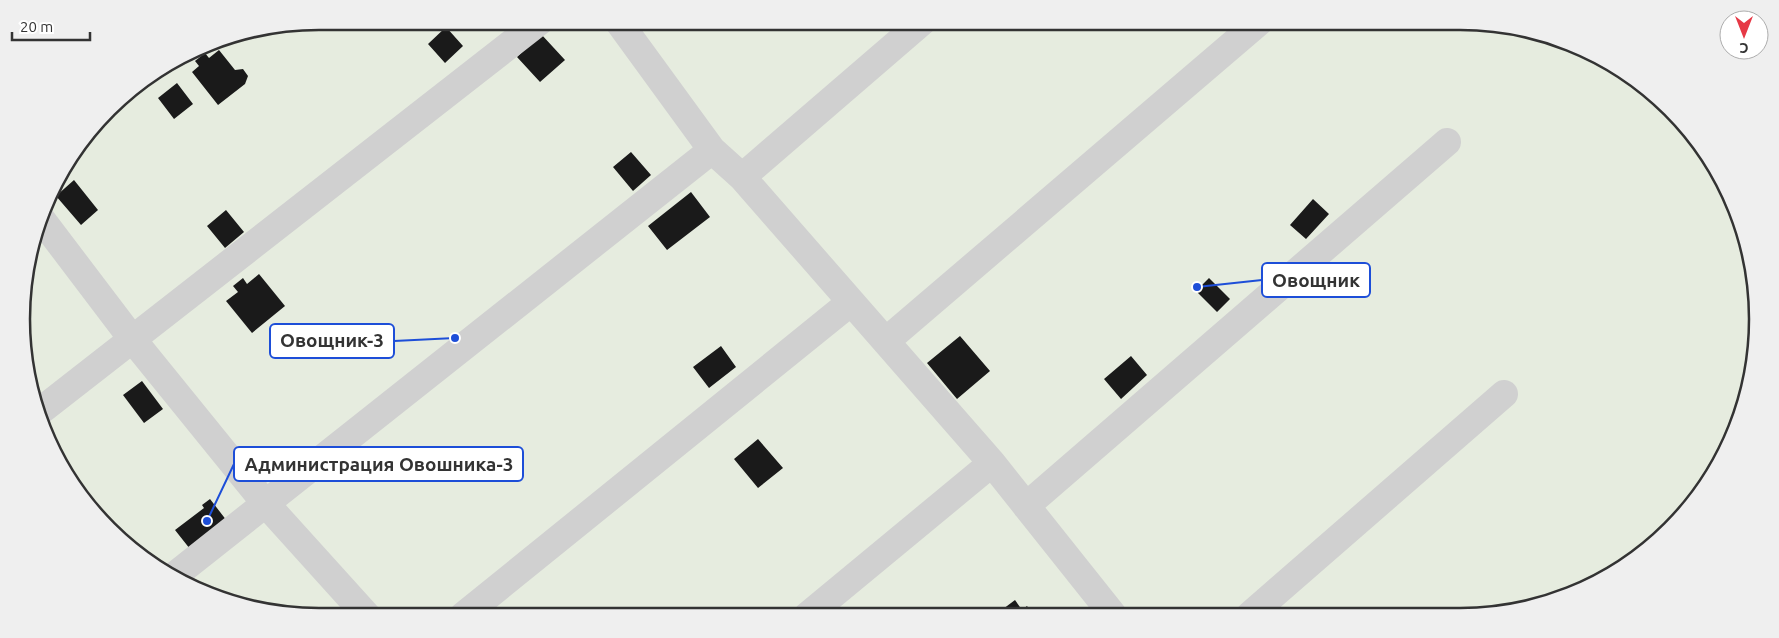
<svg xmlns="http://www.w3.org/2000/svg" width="1779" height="638" viewBox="0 0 1779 638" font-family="Ubuntu,sans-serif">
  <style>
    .green { fill: #e6ecdf }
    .building { fill: #1a1a1a }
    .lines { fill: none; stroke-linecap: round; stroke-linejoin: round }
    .minor { stroke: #d0d0d0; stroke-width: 28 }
    .rim { fill: none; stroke: #333; stroke-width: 2.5 }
    .leader { fill: none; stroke: #1d4ed8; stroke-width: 2 }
    .callout-dot { fill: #1d4ed8; stroke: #fff; stroke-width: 2 }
    .callout { fill: #fff; stroke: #1d4ed8; stroke-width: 2 }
    .callout-label { font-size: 19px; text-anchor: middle; font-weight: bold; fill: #333 }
  </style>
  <rect width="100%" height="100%" fill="#fff"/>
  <path class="green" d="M319 21H1460L1537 31 1641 83 1718 170 1755 280 1748 396 1718 468 1657 543 1591 586 1499 614 319 617 242 607 153 566 72 485 31 396 24 280 52 187 122 95 205 44Z"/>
  <path class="building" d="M446 27 463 46 445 63 428 44Z
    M541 34 565 60 540 82 517 57Z
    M219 50 235 70 243 69 248 76 245 84 218 105 192 72 199 66 195 61 205 53 209 58Z
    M177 83 193 104 174 119 158 98Z
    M631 152 651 175 633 191 613 167Z
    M74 180 98 210 81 225 56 196Z
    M691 192 710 217 667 250 648 226Z
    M1313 199 1329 214 1306 239 1290 225Z
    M226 210 244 232 225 248 207 226Z
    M259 274 285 306 252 333 226 301 238 292 233 286 243 278 247 284Z
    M1209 278 1230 299 1217 312 1196 291Z
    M960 336 990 371 957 399 927 363Z
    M721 346 736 367 709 388 693 367Z
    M1131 356 1147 375 1121 399 1104 379Z
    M142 381 163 409 144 423 123 395Z
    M758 439 783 468 758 488 734 459Z
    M210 499 227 521 190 549 175 530 204 508 202 505Z
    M1015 600 1022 610 1027 606 1033 615H995Z"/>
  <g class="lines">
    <path class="minor" d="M618 21 712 150 742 177 992 463 1113 615
      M742 177 923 21
      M42 220 133 340 266 504 368 617
      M886 341 1260 21
      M39 412 540 21
      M1026 506 1447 142
      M174 576 712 150
      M1250 615 1504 394
      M463 616 851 302
      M807 616 992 463"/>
  </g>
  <path d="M0 0H1779V638H0ZM319 30H1460A289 289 0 0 1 1749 319V319A289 289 0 0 1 1460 608H319A289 289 0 0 1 30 319V319A289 289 0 0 1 319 30Z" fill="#efefef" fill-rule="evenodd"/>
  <path class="rim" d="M319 30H1460A289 289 0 0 1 1749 319V319A289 289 0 0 1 1460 608H319A289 289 0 0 1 30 319V319A289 289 0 0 1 319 30Z"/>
  <path class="leader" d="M1197 287L1262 280M455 338L394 341M207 521L234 464"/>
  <g class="callout-dot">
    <circle cx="1197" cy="287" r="5"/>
    <circle cx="455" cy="338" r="5"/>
    <circle cx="207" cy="521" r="5"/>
  </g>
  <g class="callout">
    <rect x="1262" y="263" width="108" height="34" rx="5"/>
    <rect x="270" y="324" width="124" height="34" rx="5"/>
    <rect x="234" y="447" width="289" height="34" rx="5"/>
  </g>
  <g class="callout-label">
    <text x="1316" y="287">Овощник</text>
    <text x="332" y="347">Овощник-3</text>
    <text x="379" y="471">Администрация Овошника-3</text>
  </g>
  <g transform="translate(1744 35) rotate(180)"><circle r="24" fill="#ffffff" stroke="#adadad"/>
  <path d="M0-4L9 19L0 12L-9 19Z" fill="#e63946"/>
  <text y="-8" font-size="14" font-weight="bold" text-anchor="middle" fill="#333333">С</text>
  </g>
  <path d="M12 32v8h78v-8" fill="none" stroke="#333333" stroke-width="2.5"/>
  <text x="20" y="32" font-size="15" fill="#333333" stroke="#ffffff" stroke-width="4" paint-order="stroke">20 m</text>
</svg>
